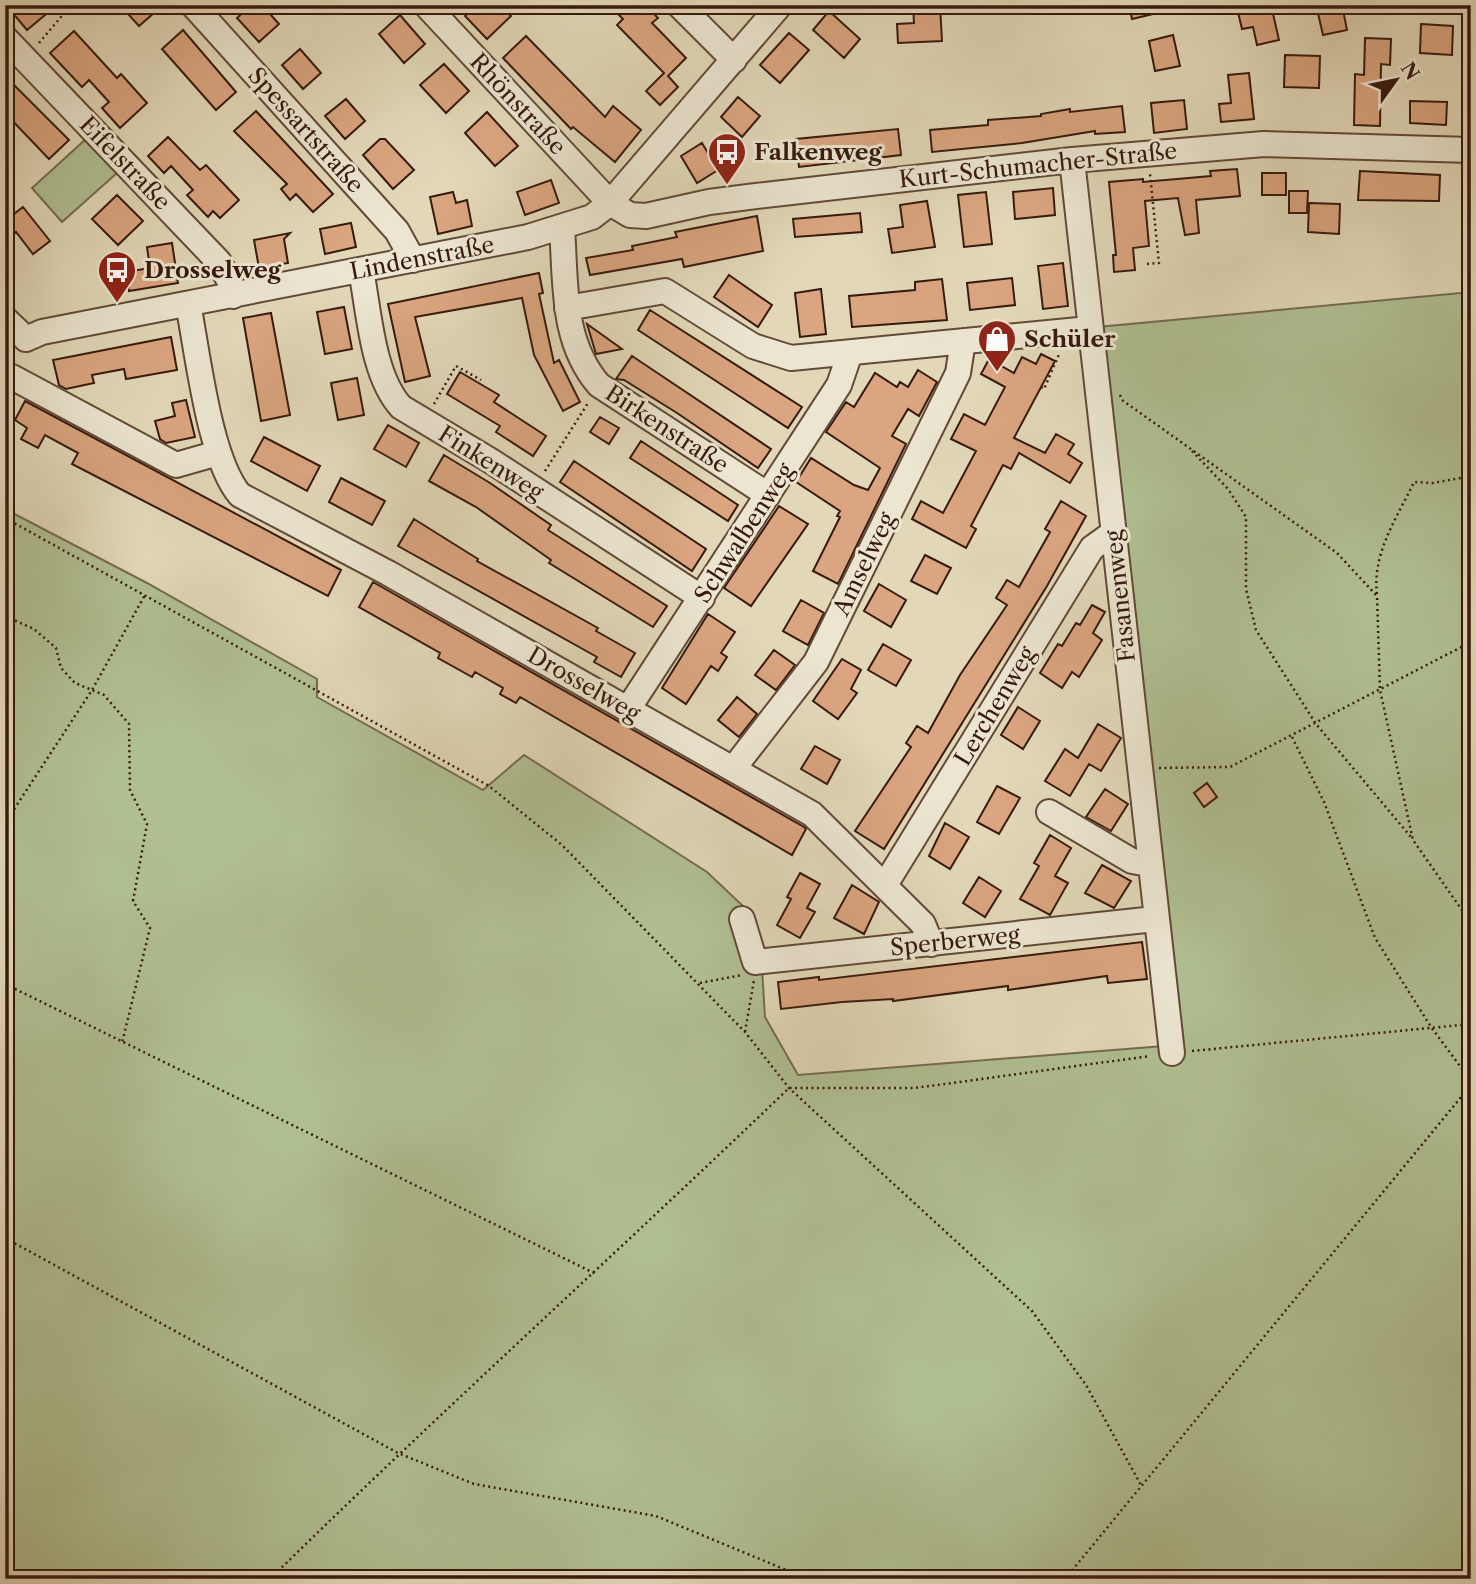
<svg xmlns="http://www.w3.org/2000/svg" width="1476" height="1584" viewBox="0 0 1476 1584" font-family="'Libre Caslon Text',serif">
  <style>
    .green { fill: #b0bf92; stroke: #746c50; stroke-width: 2 }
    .building { fill: #daa580; stroke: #371a0e; stroke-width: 2 }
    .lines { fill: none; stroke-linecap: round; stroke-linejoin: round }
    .minor-casing { stroke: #624a38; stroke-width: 28 }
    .path { stroke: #371a0e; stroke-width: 2.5; stroke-dasharray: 2 3.5; stroke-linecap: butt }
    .minor { stroke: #ece6d1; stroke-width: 24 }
    .labels { text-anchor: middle; stroke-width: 6; stroke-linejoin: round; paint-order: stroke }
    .street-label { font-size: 23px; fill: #371a0e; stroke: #ece6d1 }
    .poi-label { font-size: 23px; font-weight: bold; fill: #371a0e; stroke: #ece6d1; text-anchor: start }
  </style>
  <rect width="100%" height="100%" fill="#e2d8b8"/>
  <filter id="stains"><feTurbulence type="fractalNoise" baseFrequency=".00286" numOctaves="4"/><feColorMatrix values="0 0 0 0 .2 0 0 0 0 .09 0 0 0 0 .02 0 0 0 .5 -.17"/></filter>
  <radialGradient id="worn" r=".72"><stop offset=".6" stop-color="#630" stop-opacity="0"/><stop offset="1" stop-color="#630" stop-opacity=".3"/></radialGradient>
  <path class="green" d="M86 139 117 173 62 222 32 188Z
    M1471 292V1579H5V509L147 583 317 679V697L483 790 524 755 707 872 744 907 762 968 765 1017 798 1075 1176 1045 1098 327Z"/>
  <path class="building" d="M6 5H57L27 30Z
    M120 5H163L139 26Z
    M251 5H262L279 24 259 42 237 18Z
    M476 5H500L511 16 487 39 465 16Z
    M609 5H645L658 18 652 23 686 58 668 76 678 87 660 105 646 91 664 73 617 25 623 19Z
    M913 5H940L942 41 898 43 897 24 914 23Z
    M1129 5H1169L1170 10 1132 19Z
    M1248 5H1271L1279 40 1257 45 1253 27 1242 29 1237 8Z
    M1342 5 1347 30 1323 35 1317 9Z
    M829 11 860 39 844 58 813 30Z
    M400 15 425 44 404 63 379 34Z
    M1421 24 1453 26 1452 55 1420 53Z
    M183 30 236 92 216 110 162 49Z
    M74 31 117 78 121 74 147 103 120 128 102 108 109 102 89 80 82 87 50 53Z
    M789 33 809 50 780 83 760 65Z
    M1173 35 1180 66 1155 71 1149 41Z
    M526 36 605 117 613 106 641 130 615 162 573 127 571 129 503 58Z
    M1365 38 1391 39 1390 65 1381 64 1380 126 1354 125 1355 74 1364 75Z
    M300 49 321 73 303 89 282 65Z
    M1285 55 1320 56 1319 88 1284 87Z
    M444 64 469 91 446 113 420 85Z
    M1249 73 1254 119 1221 122 1219 104 1231 103 1228 75Z
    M5 76 69 140 49 159 5 113Z
    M738 97 760 116 742 137 721 117Z
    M346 99 365 121 345 139 325 116Z
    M1184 100 1187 129 1154 133 1151 103Z
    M1410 101 1447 102 1446 125 1410 123Z
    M1122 106 1125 132 1095 134V131L1022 143 932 152 930 130 988 125V120L1041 116V114L1070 109V112Z
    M256 111 333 194 313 212 296 194 290 200 281 189 287 184 234 131Z
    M487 112 518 146 495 166 465 133Z
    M898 129 901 155 799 167 796 139Z
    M168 137 200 170 206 165 239 200 220 218 213 211 208 217 187 195 193 190 171 166 164 173 148 156Z
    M380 139H385L414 170 393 189 363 155Z
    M702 143 718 170 697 183 681 156Z
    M1237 169 1240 196 1196 200 1199 233 1185 235 1178 198 1145 201 1149 246 1133 248 1135 270 1114 272 1113 255H1116L1109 182 1143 179V182L1211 176 1210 171Z
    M1360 171 1440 175 1439 201 1358 200Z
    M1262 173H1286V195H1262Z
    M551 180 559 203 525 215 517 192Z
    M1053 188 1055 215 1015 219 1013 192Z
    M1289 191H1308L1307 213H1289Z
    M453 192 456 203 467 200 472 226 438 234 430 197Z
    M986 192 992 244 964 247 958 195Z
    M117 195 143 221 118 245 92 219Z
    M927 201 935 247 892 253 888 229 903 227 900 205Z
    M1309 203 1340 204 1339 234 1308 232Z
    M23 207 50 241 33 254 16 232 5 241V221Z
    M860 213 862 232 795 237 793 219Z
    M757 216 763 251 684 267 682 259 590 275 586 258 633 250 632 246 677 237 675 232Z
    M351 223 356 247 325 254 320 229Z
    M290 233 284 239 288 263 259 268 254 240Z
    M172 243 178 283 129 291 126 272 150 268 147 247Z
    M1063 263 1068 306 1043 309 1038 266Z
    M539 273 543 293 539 294 554 363 559 360 580 402 563 411 534 355 522 298 415 317 430 376 405 382 388 304Z
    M729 275 772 305 758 327 714 297Z
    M1012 278 1015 305 970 310 967 283Z
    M942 279 947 320 852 327 849 296 915 290V282Z
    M821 289 826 334 800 337 795 293Z
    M344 307 352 349 325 354 317 312Z
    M650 310 802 407 788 428 638 330Z
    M271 313 290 415 261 421 243 318Z
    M587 324 622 349 596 354Z
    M171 337 177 370 126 379 124 369 92 375 94 383 66 389 59 385 53 360Z
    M1041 354 1055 361 1014 438 1045 453 1056 434 1074 444 1068 454 1082 463 1070 483 1019 453 1011 469 1003 465 971 526 976 529 966 548 912 519 921 501 943 513 976 451 951 439 964 414 985 425 1005 387 981 374 989 359 1014 373 1022 357 1036 364Z
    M632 356 771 449 758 468 677 413 624 380 616 379Z
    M918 370 937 382 919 416 908 409 892 436 906 444 838 584 813 571 840 517 837 516 840 511 796 482 811 458 854 485 868 490 880 468 826 432 846 402 854 407 875 373 897 387 900 382 908 387Z
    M460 372 499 395 494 402 546 436 533 456 496 432 500 426 447 394Z
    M357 378 364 415 338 420 331 383Z
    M186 400 195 437 166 443 160 439 155 421 175 416 172 403Z
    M25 401 341 570 328 596 72 464 78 453 45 435 38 448 21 439 27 428 15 420Z
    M600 417 619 428 609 444 590 432Z
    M388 425 419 443 406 467 374 449Z
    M264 437 320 466 307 491 251 461Z
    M641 441 738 505 728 521 630 458Z
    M444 455 490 483 551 525 548 530 667 606 653 627 549 563 551 560 476 507 429 481Z
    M574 461 706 549 692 571 560 482Z
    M341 478 385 501 372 525 329 502Z
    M1061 501 1086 516 1047 586 884 849 855 831 911 747 906 743 917 726 928 733 960 675 1007 605 996 598 1007 580 1019 587 1050 532 1045 529Z
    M779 506 808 524 751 606 724 588Z
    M414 519 478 559 477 561 598 628 596 631 635 653 621 677 594 662 597 657 398 546Z
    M925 555 951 568 937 594 911 581Z
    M373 582 804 827 806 829 792 855 520 697 516 703 500 694 503 688 475 672 472 677 438 658 440 653 359 607Z
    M879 584 906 600 891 627 864 611Z
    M801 600 824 613 808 645 783 631Z
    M1092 605 1105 612 1093 633 1102 640 1079 677 1072 672 1062 688 1040 673 1058 644 1062 646 1076 623 1080 625Z
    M708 614 735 632 721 653 727 657 718 671 711 666 686 704 662 688Z
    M883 644 911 660 896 686 868 670Z
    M774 650 795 665 776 690 755 675Z
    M842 659 861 670 851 689 857 693 838 719 813 701Z
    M737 697 757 714 739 737 718 720Z
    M1018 707 1040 721 1023 749 1001 735Z
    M1098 724 1121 738 1101 771 1089 764 1070 796 1045 781 1065 749 1078 758Z
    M815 746 840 760 827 784 801 769Z
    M1207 783 1217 797 1204 807 1194 793Z
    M997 786 1020 798 999 834 977 822Z
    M1105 789 1128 804 1111 831 1086 817Z
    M945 823 969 837 950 869 929 856Z
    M1050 835 1071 848 1055 876 1068 883 1050 915 1020 899 1039 866 1034 863Z
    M1102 865 1131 881 1114 908 1085 893Z
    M800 873 820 884 807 908 815 912 800 938 777 925 791 899 787 897Z
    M979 877 1001 891 985 917 963 903Z
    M852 885 879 902 864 934 834 918Z
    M1142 942 1147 979 1108 983 1107 976 1008 990V986L893 1001V999L842 1002 781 1009 778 982 819 977V980Z"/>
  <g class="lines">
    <defs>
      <path id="minor" d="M193 5 397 231 413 260
        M426 5 610 203 630 215 646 216 709 202 756 196 1072 160 1264 144 1471 150
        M679 5 734 60
        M5 38 219 262 230 282 233 296
        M1072 160 1172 1053
        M562 228C566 283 561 341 599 385L768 495
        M361 270C369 311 372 375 401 407L491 461 702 598
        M188 304C198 354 209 459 240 495L388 573 812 814 923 924 931 944
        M567 308 665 291 753 346 791 358 1089 329
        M5 319 26 339
        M26 339 42 332 528 237 592 217 610 203 780 5
        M12 377 176 465 218 453
        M628 709 839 385 850 353
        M733 769 816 662 958 373 963 341
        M1049 812 1132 861 1149 864
        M885 885 1092 548 1113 533
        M742 919 755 962 1155 919"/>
    </defs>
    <use href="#minor" class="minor-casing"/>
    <path class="path" d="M39 43 71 5
      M1147 264 1159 263 1150 174
      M1041 387 1044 389 1060 352
      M1120 395 1122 400 1337 553 1377 596 1380 690 1413 840 1471 923
      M434 404 456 366 481 380
      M1192 451 1228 489 1246 517V589L1256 630 1316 724 1411 837
      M545 471 588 403
      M5 518 489 786 562 845 745 1032 789 1088 1032 1311 1086 1385 1142 1487
      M1377 594C1372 553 1397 518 1414 482L1433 483 1471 476
      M5 616 34 629 56 648 61 668 75 683 104 695 129 724 130 790 147 824 133 901 150 928 122 1043
      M1292 737 1324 802 1375 938 1431 1027 1471 1081
      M1159 768 1230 767 1471 642
      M5 823 92 690 145 595
      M700 983 742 975
      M5 984 596 1274
      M745 1032 754 980
      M1192 1051 1471 1024
      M5 1238 398 1453 474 1484 656 1516 808 1579
      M270 1579C440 1412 617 1253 789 1088H915L1150 1056
      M1065 1579 1471 1085"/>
    <use href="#minor" class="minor"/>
  </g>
  <defs>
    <symbol id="bus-pin" viewBox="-11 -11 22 30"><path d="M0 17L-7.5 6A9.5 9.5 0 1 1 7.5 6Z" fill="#8f2418" stroke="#ece6d1"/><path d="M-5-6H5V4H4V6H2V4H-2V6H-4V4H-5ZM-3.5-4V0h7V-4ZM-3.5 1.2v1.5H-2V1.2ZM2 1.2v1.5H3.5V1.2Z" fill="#fff"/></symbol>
    <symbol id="shop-pin" viewBox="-11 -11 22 30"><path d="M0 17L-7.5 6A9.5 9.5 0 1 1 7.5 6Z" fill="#8f2418" stroke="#ece6d1"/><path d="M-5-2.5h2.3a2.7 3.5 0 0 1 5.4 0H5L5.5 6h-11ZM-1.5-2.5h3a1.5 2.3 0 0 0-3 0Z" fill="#fff"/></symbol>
  </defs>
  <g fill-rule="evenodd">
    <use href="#bus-pin" x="705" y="130" width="44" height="60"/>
    <use href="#bus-pin" x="95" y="248" width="44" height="60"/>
    <use href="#shop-pin" x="975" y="317" width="44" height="60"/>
  </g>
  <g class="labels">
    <g class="street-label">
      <text transform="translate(518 104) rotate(47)" y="8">Rhönstraße</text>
      <text transform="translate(306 130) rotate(48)" y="8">Spessartstraße</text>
      <text transform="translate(125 163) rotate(46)" y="8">Eifelstraße</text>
      <text transform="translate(1038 165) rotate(-6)" y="8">Kurt-Schumacher-Straße</text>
      <text transform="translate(422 258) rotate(-11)" y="8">Lindenstraße</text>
      <text transform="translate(667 429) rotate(33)" y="8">Birkenstraße</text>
      <text transform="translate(491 463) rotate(32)" y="8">Finkenweg</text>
      <text transform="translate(744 533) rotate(-57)" y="8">Schwalbenweg</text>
      <text transform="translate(864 564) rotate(-64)" y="8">Amselweg</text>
      <text transform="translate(1120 596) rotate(-96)" y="8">Fasanenweg</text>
      <text transform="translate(584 684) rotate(30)" y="8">Drosselweg</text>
      <text transform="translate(995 706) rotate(-59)" y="8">Lerchenweg</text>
      <text transform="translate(955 941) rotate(-6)" y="8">Sperberweg</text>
    </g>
    <g class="poi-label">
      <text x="754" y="160">Falkenweg</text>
      <text x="144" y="278">Drosselweg</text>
      <text x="1024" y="347">Schüler</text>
    </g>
  </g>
  <rect width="1476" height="1584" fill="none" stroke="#e2d8b8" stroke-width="28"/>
  <rect x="7" y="7" width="1462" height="1570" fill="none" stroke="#371a0e" stroke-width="3.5"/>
  <rect x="14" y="14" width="1448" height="1556" fill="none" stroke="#371a0e" stroke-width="2"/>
  <g transform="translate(1396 80) rotate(57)" stroke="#ece6d1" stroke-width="5" paint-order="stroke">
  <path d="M0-5L12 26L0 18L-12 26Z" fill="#371a0e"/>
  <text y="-10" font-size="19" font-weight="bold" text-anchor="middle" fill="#371a0e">N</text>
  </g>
  <rect width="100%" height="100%" filter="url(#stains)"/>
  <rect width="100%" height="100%" fill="url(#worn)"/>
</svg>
